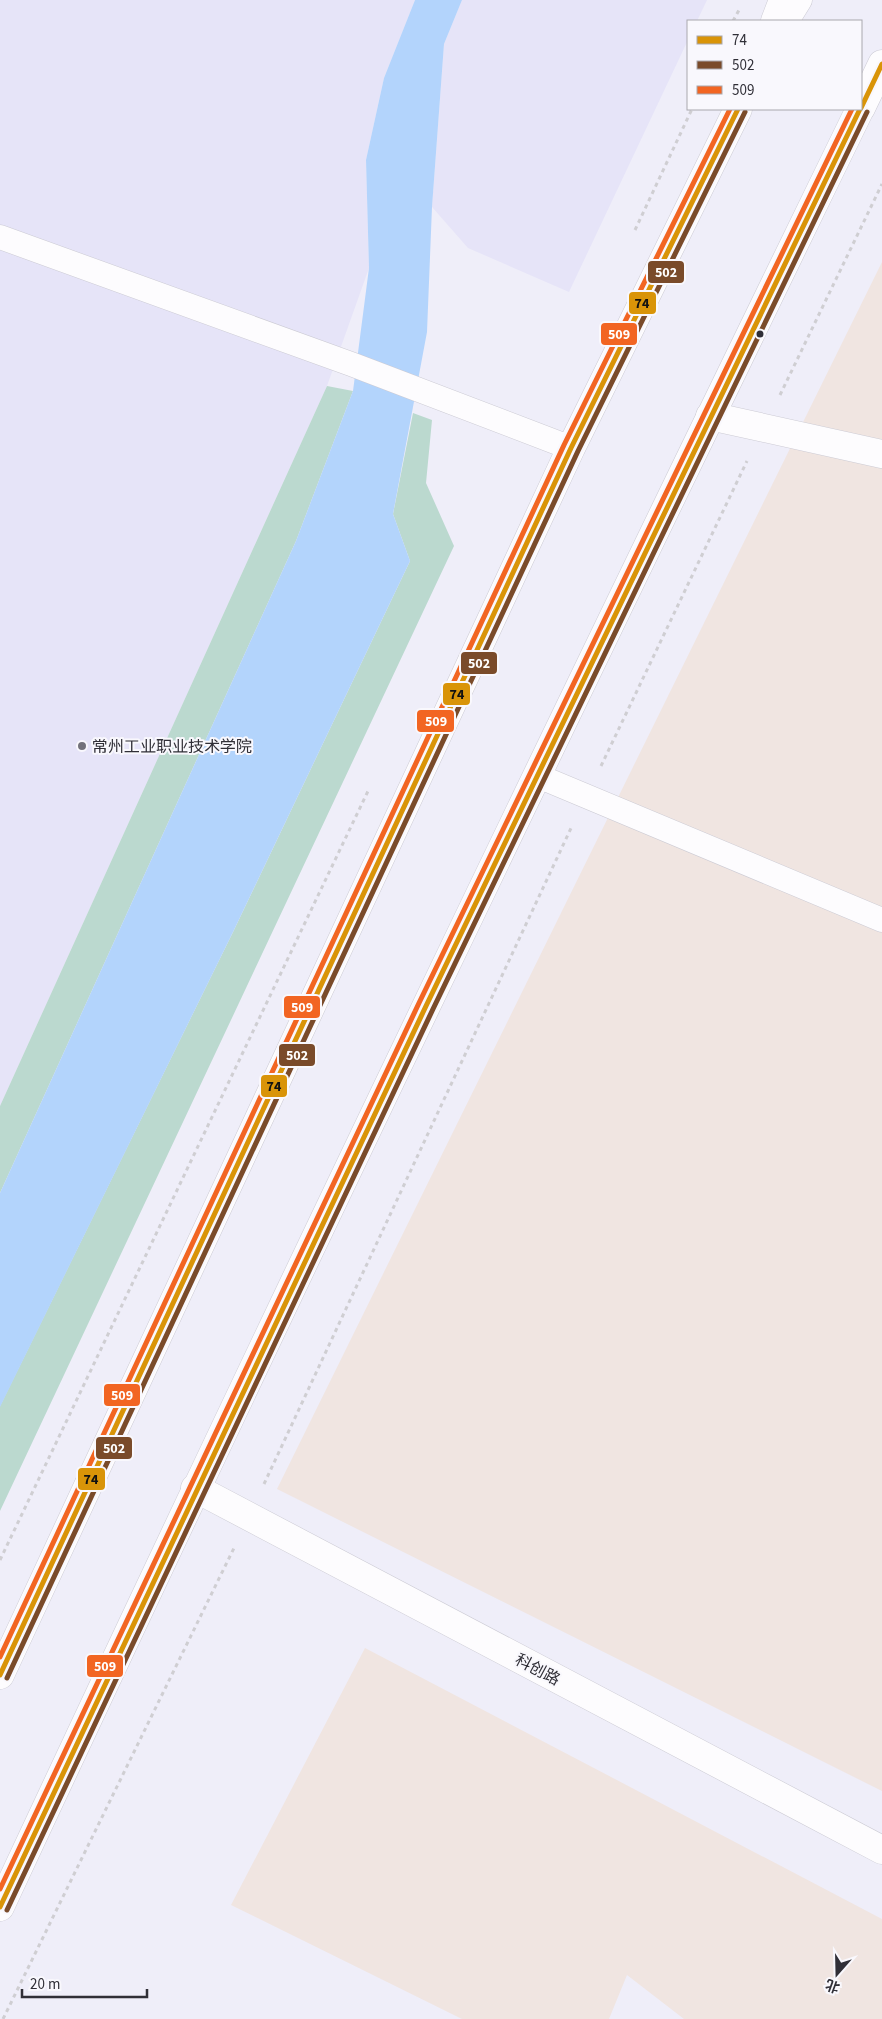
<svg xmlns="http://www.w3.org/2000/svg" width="882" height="2019" viewBox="0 0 882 2019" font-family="'Source Sans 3','Noto Sans SC',sans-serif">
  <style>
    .built { fill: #e6e4f8 }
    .industrial { fill: #f0e5e1 }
    .green { fill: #bbd9cf }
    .water { fill: #b3d4fc }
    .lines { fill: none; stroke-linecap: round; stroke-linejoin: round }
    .lane-casing { stroke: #cccbd4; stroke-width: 25 }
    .street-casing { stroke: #cccbd4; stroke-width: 29 }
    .primary-casing { stroke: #cccbd4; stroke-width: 29 }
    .path { stroke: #cfced2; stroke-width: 3; stroke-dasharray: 4 4; stroke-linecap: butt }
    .lane { stroke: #fdfcfe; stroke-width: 24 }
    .street { stroke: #fdfcfe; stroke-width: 28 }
    .primary { stroke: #fdfcfe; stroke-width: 28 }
    .bus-1-casing { stroke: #f9f8fd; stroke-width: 9 }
    .bus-2-casing { stroke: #f9f8fd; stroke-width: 9 }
    .bus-3-casing { stroke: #f9f8fd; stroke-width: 9 }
    .bus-1 { stroke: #d99408; stroke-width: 5 }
    .bus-2 { stroke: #7a4b2a; stroke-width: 5 }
    .bus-3 { stroke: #f26522; stroke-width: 5 }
    .bus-dot { fill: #302f37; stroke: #f9f8fd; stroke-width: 2 }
    .poi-dot { fill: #73727b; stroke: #f9f8fd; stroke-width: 2 }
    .labels { text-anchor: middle; stroke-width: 4; stroke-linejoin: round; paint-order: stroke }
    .poi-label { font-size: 16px; fill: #302f37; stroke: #f9f8fd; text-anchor: start }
    .street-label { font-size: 16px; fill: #302f37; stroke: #f9f8fd }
    .line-badge { stroke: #f9f8fd; stroke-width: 2 }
    .badge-label { font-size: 14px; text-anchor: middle; font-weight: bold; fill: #fff }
    .pale-badge-label { font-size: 14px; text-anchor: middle; font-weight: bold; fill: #111 }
  </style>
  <rect width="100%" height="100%" fill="#efeef9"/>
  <path class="built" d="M0 0H415L384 78 366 160 369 268 327 386 0 1106Z
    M462 0H707L697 21H688V40L569 292 468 248 432 207 444 44Z"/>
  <path class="industrial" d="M882 262V1791L277 1489Z
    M365 1648 882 1919V2019H684L627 1975 609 2019H462L231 1905Z"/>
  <path class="green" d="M327 386 353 391 296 541 0 1193V1106Z
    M413 413 432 420 426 483 454 546 0 1511V1406L233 932 410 561 393 514Z"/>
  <path class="water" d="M415 0H462L444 44 432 207 427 332 393 514 410 561 233 932 0 1407V1193L296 541 353 391 369 268 366 160 384 78Z"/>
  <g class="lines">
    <defs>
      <path id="lane" d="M787 21 800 0
        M0 237 351 364 571 448
        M538 776 882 920"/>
      <path id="street" d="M710 416 882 454
        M195 1488 882 1850"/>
      <path id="primary" d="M775 21 783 0
        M861 108 882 64
        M0 1675 571 448 738 109
        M0 1907C281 1304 569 706 860 109"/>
    </defs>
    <use href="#lane" class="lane-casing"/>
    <use href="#street" class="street-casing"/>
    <use href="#primary" class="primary-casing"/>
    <path class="path" d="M733 21 739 10
      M635 230 692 109
      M780 395 882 184
      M601 766 747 461
      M264 1484 572 826
      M0 1560 369 789
      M3 2019 234 1548"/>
    <use href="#lane" class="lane"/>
    <use href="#street" class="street"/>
    <use href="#primary" class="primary"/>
    <defs>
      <path id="bus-1" d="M861 108 882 64
        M0 1675 571 448 738 109
        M0 1907 426 1006 860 109"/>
      <path id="bus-2" d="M7 1678 578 451 745 112
        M7 1910 433 1009 867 112"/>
      <path id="bus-3" d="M0 1657 564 445 730 109
        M0 1889 419 1003 852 109"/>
    </defs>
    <use href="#bus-1" class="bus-1-casing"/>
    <use href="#bus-2" class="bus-2-casing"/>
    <use href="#bus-3" class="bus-3-casing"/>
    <use href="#bus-1" class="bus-1"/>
    <use href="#bus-2" class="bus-2"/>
    <use href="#bus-3" class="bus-3"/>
  </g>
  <circle class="bus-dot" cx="760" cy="334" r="4.5"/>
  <circle class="poi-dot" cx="82" cy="746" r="5"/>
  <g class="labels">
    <g class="poi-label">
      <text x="92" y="752">常州工业职业技术学院</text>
    </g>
    <g class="street-label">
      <text transform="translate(538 1669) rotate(28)" y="6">科创路</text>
    </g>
  </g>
  <g class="line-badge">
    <rect x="647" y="260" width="38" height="24" rx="5" fill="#7a4b2a"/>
    <rect x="628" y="291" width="29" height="24" rx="5" fill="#d99408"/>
    <rect x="600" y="322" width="38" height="24" rx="5" fill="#f26522"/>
    <rect x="460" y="651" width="38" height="24" rx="5" fill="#7a4b2a"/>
    <rect x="442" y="682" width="29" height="24" rx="5" fill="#d99408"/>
    <rect x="416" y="709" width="39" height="24" rx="5" fill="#f26522"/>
    <rect x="283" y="995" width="38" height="24" rx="5" fill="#f26522"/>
    <rect x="278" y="1043" width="38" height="24" rx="5" fill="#7a4b2a"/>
    <rect x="260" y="1074" width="28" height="24" rx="5" fill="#d99408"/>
    <rect x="103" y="1383" width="38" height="24" rx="5" fill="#f26522"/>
    <rect x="95" y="1436" width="38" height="24" rx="5" fill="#7a4b2a"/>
    <rect x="77" y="1467" width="29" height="24" rx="5" fill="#d99408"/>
    <rect x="86" y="1654" width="38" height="24" rx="5" fill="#f26522"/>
  </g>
  <g class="badge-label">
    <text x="666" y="277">502</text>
    <text x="619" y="339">509</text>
    <text x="479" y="668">502</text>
    <text x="436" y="726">509</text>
    <text x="302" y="1012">509</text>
    <text x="297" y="1060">502</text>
    <text x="122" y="1400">509</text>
    <text x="114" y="1453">502</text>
    <text x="105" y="1671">509</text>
  </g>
  <g class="pale-badge-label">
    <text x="642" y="308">74</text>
    <text x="457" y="699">74</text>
    <text x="274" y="1091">74</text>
    <text x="91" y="1484">74</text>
  </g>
  <rect x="687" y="20" width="175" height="90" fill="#f9f8fd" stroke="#a9a8ae"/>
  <rect x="697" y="36" width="25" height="8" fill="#d99408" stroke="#a9a8ae"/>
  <text x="732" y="45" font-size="15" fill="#302f37">74</text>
  <rect x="697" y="61" width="25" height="8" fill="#7a4b2a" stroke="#a9a8ae"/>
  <text x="732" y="70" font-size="15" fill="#302f37">502</text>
  <rect x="697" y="86" width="25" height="8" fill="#f26522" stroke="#a9a8ae"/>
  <text x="732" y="95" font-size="15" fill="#302f37">509</text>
  <g transform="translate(837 1974) rotate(200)" stroke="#f9f8fd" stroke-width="4" paint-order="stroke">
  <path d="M0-4L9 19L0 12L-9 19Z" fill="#302f37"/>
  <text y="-8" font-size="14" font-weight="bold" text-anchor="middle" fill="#302f37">北</text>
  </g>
  <path d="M22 1989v8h125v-8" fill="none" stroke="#302f37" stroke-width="2.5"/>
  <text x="30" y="1989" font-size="15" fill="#302f37" stroke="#f9f8fd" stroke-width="4" paint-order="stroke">20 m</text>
</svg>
